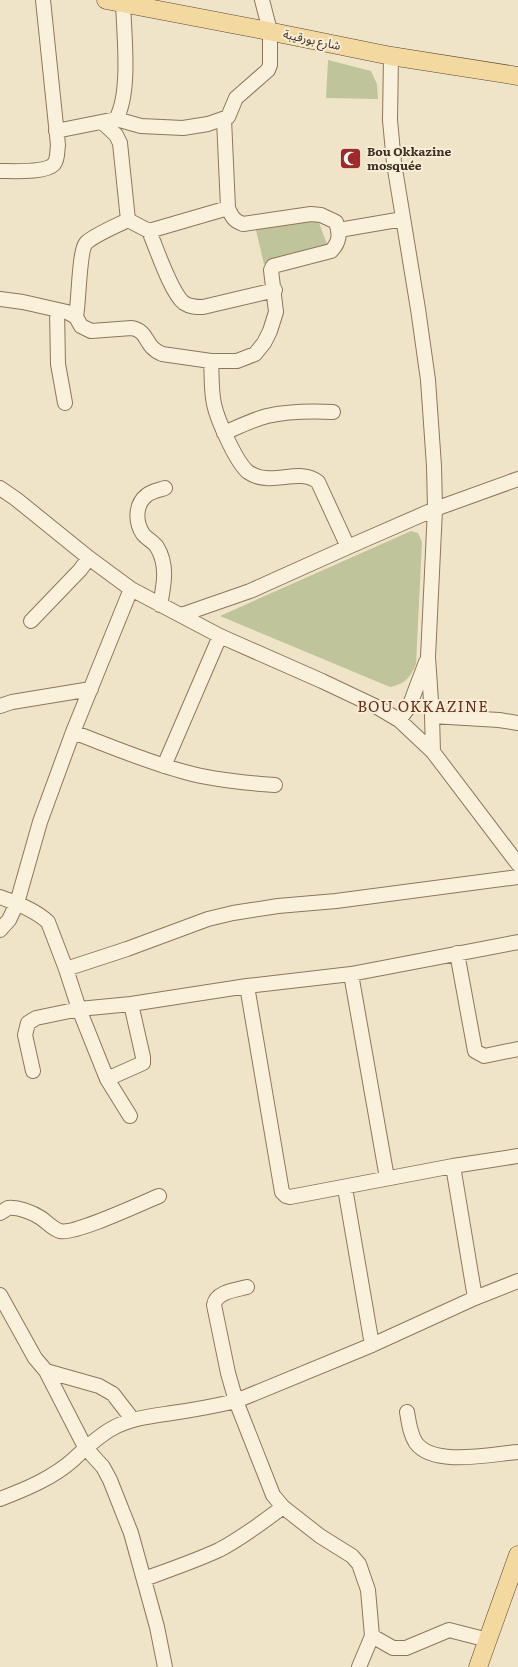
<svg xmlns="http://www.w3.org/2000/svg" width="518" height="1667" viewBox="0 0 518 1667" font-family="Literata,'Noto Sans Arabic',serif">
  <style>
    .cemetery { fill: #bfc49a }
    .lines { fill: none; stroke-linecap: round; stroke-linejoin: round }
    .minor-casing { stroke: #8d765c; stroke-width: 16 }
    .major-casing { stroke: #5b4430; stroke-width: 19 }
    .minor { stroke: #faf1dc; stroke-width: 14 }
    .major { stroke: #f3d9a0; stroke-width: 18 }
    .labels { text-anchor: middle; stroke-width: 4; stroke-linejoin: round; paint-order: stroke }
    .street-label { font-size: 12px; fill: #3d2e20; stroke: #f7eed8 }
    .poi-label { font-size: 12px; font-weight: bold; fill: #3d2e20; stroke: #f7eed8; text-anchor: start }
    .quarter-label { font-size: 15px; letter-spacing: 1px; fill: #6b2e1e; stroke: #f7eed8 }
  </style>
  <rect width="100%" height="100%" fill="#f0e4c8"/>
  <path class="cemetery" d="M328 60 371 71 377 84 378 99 326 98Z
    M318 220 328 247 264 264 255 226Z
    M411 531 418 533 422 542 416 664C410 678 405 684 390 687L220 616Z"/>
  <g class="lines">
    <defs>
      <path id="minor" d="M391 56 390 120 394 163 418 309 428 380 434 466 435 509 428 657 432 716 433 752
        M116 119C131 93 124 34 123 3
        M102 122 116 135 120 143 128 220 149 231C156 247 171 293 184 303 190 307 196 307 203 307L275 290
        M56 131 116 119 141 126 183 128 208 124 228 117 236 98 268 70 270 65V31L262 0
        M0 171C13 171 46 173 54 164 58 159 57 151 58 145L43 0
        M339 230 403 219
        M149 231 228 208
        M0 299 23 302 67 312 76 317 81 326 91 331 132 328C150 332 143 346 162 354L211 361H237L255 354 264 343 270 331 276 312 271 270 273 266 331 251C340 242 340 234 336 222L321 215 311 214 243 224C234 221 232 217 228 208L224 119
        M57 310 58 364 65 403
        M76 317C79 301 79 251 86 243 94 235 118 225 128 220
        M211 361C212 375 211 390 214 404 217 419 236 462 248 472 254 476 259 478 266 478 283 480 303 470 318 482L348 547
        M224 433C238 427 252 420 267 416 289 411 311 411 333 412
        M0 488 16 499 89 558 131 589 220 636 322 681 377 707 399 720 433 752 518 864
        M160 605C164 585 168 565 157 547 154 542 147 539 143 534 135 522 135 504 147 495 152 491 159 490 165 488
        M181 615 250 591 348 547 435 509 518 479
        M31 621 80 570 89 558
        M0 706 12 702 91 689
        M432 716 499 720 518 723
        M399 720 409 707 426 662
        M73 732C110 746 147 762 185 772 213 780 245 783 275 785
        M164 766 220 636
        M0 897C17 903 35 910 48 922L66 969 79 1009 107 1079 130 1116
        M0 930 9 920 17 903 40 822 73 732 131 589
        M457 953 475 1051 484 1056 518 1049
        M66 969 127 949 208 919 233 913 278 906 336 901 518 877
        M351 974 387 1178
        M247 986 282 1192 286 1196 290 1197 453 1166 518 1156
        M33 1071 25 1035 28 1023 36 1018 79 1009 131 1004 247 986 351 974 518 942
        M107 1079 143 1063V1057L131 1004
        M453 1166 475 1298
        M345 1188 372 1345
        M0 1213 8 1208C18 1207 32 1212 41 1218 47 1222 53 1229 60 1231 74 1235 142 1203 159 1196
        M247 1287C235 1290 216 1292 214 1305L228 1373 236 1401 273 1495 283 1507 320 1536 352 1556 359 1564 368 1590 372 1636 393 1648H406L449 1630 488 1640
        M0 1295 35 1358 46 1371 85 1447 103 1467 110 1480 131 1533 157 1627 165 1667
        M46 1371 99 1386 113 1394 133 1420
        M407 1412C409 1423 410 1434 416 1443 434 1467 491 1454 518 1452
        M0 1499C26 1489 53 1478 74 1459 86 1448 98 1436 113 1428 131 1418 152 1416 172 1413 193 1410 215 1406 236 1401L372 1345 475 1298 518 1281
        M144 1579C169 1570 195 1561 219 1550 242 1538 263 1522 283 1507
        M359 1667 372 1636"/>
      <path id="major" d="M106 0 258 29 391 56 518 76
        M478 1667 518 1555"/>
    </defs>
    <use href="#minor" class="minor-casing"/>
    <use href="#major" class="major-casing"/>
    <use href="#minor" class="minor"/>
    <use href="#major" class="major"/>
  </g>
  <defs>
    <symbol id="mosque-square" viewBox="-11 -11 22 22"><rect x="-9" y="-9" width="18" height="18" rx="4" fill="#9e2a2b" stroke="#f7eed8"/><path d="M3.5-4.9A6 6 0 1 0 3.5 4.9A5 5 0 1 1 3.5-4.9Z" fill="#fff"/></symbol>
  </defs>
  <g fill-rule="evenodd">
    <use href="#mosque-square" x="338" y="146" width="25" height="25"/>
  </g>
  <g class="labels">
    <g class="street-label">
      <text transform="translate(312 40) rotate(12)" y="4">شارع بورقيبة</text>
    </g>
    <g class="poi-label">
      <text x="367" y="156">Bou Okkazine<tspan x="367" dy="14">mosquée</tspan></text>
    </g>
    <g class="quarter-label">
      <text x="423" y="712">BOU OKKAZINE</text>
    </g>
  </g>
</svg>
